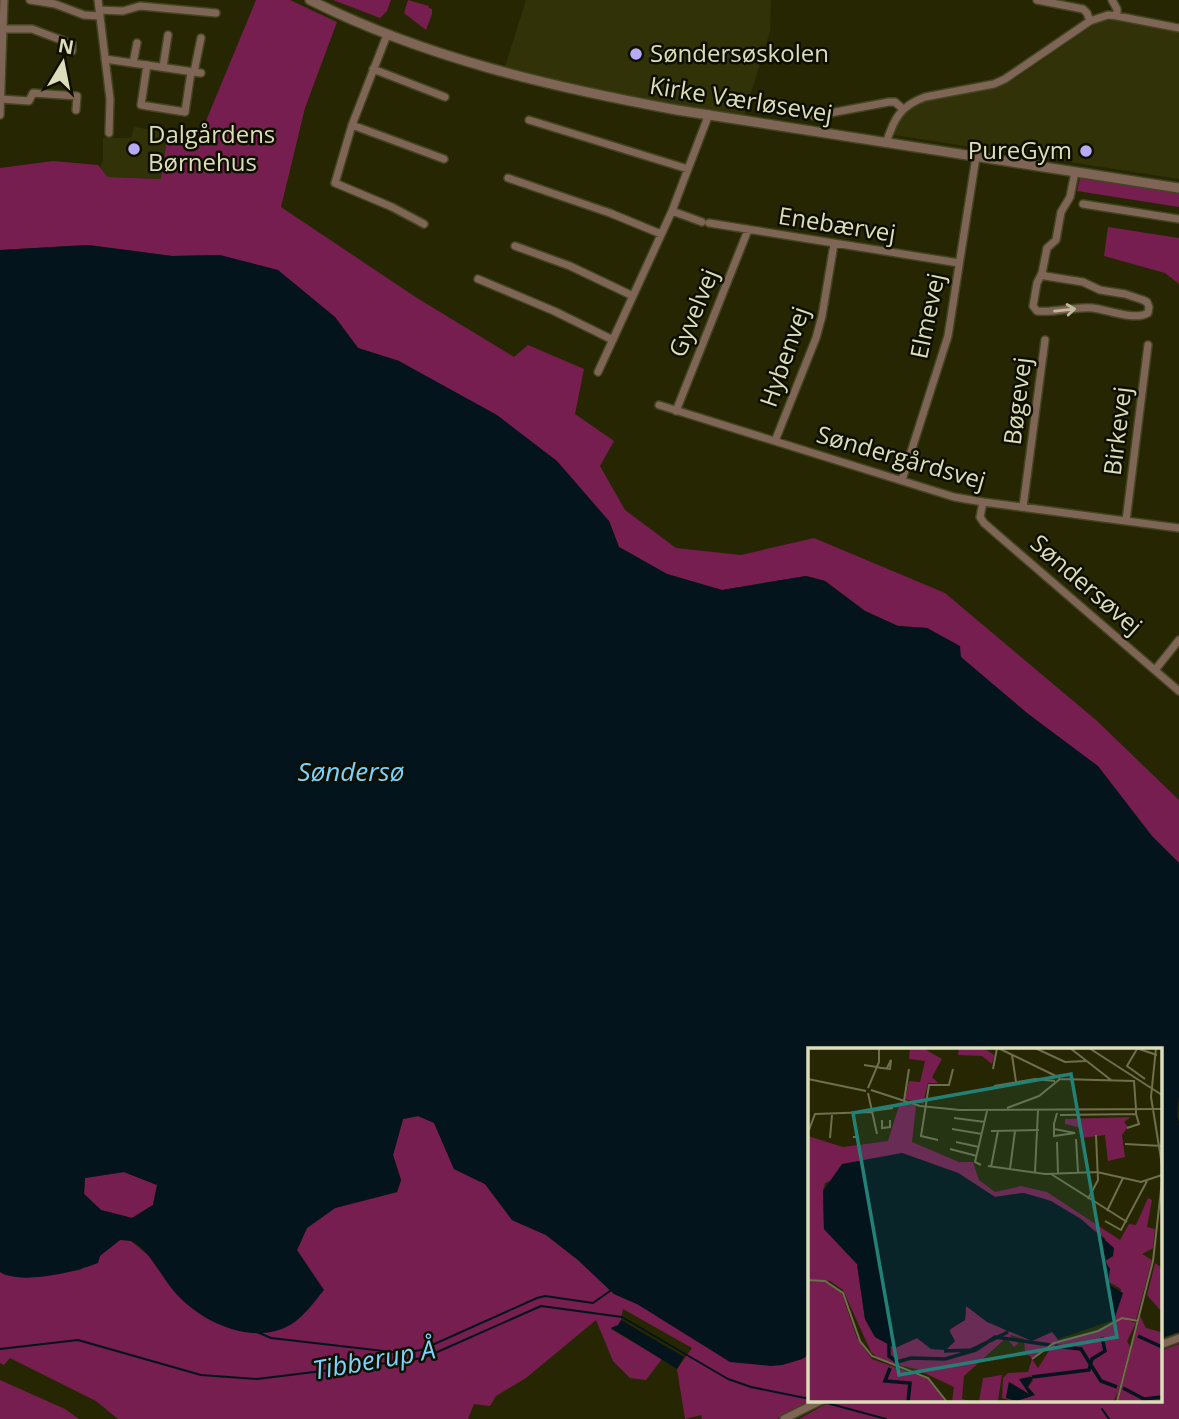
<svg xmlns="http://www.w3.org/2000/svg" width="1179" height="1419" viewBox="0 0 1179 1419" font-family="'Open Sans',sans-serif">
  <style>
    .built { fill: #313208 }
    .green { fill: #751e4f }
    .water { fill: #04141c; fill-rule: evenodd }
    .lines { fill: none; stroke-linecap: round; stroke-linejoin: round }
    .stream { stroke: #04141c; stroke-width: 2 }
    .minor-casing { stroke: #434420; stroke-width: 10 }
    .tertiary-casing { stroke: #434420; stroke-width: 12 }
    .minor { stroke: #7f6556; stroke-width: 7 }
    .tertiary { stroke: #7f6556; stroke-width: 9 }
    .oneway { stroke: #bfb99d }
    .poi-dot { fill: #b7abf8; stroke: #0f0f00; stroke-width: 2.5 }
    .labels { text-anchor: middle; stroke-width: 5; stroke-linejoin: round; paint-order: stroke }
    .poi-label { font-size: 24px; fill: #dbddbb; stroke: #0f0f00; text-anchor: start }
    .street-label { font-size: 24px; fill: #dbddbb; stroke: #0f0f00 }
    .water-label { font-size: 26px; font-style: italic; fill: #7cd2fb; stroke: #0f0f00 }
    .inset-river { fill: none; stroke: #04141c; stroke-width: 3.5 }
    .inset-road { fill: none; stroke: #6e704c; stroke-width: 2 }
    .view { fill: #238076; fill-opacity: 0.15; stroke: #238076; stroke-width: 3.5 }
    .inset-edge { fill: none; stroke: #dbddbb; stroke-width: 3.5 }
  </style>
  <rect width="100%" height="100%" fill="#262702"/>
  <path class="built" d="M526 0H771L770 31 743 119 556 87 502 76Z
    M1104 21H1118L1179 33V179L894 135 898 124 907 111 917 104 927 100 1001 86 1012 81 1094 25Z
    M134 127 168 132 161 179 108 177 100 167 103 160V138H131Z"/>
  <path class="green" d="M256 0H290L337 22 305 108 281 207 417 298 514 357 528 345 584 369 575 414 614 441 600 466 625 510 676 548 741 555 814 538 945 593 1096 720 1179 800V863L1027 713 960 657 959 646 927 628 898 626 865 611 825 581 806 576 722 590 667 574 619 547 609 521 399 361 358 348 335 317 220 255 172 256 88 245 0 250V168L53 161 98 165 108 177 161 179 168 132 201 133Z
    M333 0H391L387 11 380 18Z
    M408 0 429 6V8L432 9V14L426 30 404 13Z
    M1080 178 1179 193V207L1077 191Z
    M1108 227 1179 238V284L1165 273 1104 256Z
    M418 1116 434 1122 454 1169 485 1184 512 1220 546 1235 578 1260 614 1294 637 1304 752 1364 782 1365 802 1359 810 1354V1400H814L777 1419H702L701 1415 685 1419 677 1369 692 1348 623 1309 621 1320 618 1326 612 1327 611 1329 662 1359 646 1380 630 1378 613 1361 596 1320 526 1378 496 1396 490 1406 474 1404 468 1419H118L96 1401 10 1358 4 1365 0 1363V1272L5 1275 26 1278 80 1270 120 1240 131 1241 149 1256 174 1291 297 1250 307 1228 335 1208 397 1192 401 1180 393 1155 403 1119Z
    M124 1172 157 1185 153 1205 132 1218 101 1210 84 1194 85 1178Z
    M1179 1344V1419H799L833 1400H1160V1351Z
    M0 1380 65 1409 79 1419H0Z"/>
  <path class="water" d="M88 245 172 256 220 255 278 270 335 317 358 348 399 361 497 415 557 461 609 521 619 547 667 574 722 590 806 576 825 581 865 611 898 626 927 628 960 646 961 657 1027 713 1098 766 1152 836 1179 863V1095L1177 1116 1179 1122V1332L1160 1338V1050H810V1354L802 1359 782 1365 771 1366 730 1362 637 1304 614 1294 578 1260 546 1235 512 1220 485 1184 454 1169 434 1123 418 1116 403 1119 393 1155 401 1180 397 1192 335 1208 307 1228 297 1250 324 1290C314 1302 304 1317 290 1325 252 1347 198 1321 173 1290 161 1276 148 1248 131 1241 127 1240 124 1240 120 1240L100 1256 98 1263C75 1272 22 1285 0 1272V250ZM124 1172 157 1185 153 1205 132 1218 101 1210 84 1194 85 1178Z
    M621 1320 684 1357 677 1369 611 1328 618 1325Z"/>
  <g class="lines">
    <path class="stream" d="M257 1332 271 1338 401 1353 421 1350 537 1298 545 1296 593 1303 610 1291
      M0 1349 78 1340 201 1375 257 1379 412 1360 426 1357 541 1306 622 1317 728 1379 751 1387 810 1399
      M823 1402 886 1419
      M1102 1409 1109 1419"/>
    <defs>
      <path id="minor" d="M30 0 55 4 84 15 100 16
        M98 0 110 99 109 133
        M1037 0 1083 9 1087 13 1090 21
        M1112 0 1117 9V16
        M100 10 123 11 140 6 216 13
        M2 29H32L72 44V51
        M387 35 352 125 335 183 392 207 424 224
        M105 59 201 73
        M133 63 137 43
        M147 65 141 105 185 112 191 72
        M163 67 168 35
        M373 69 445 97
        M194 72 201 38
        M1 99 29 101 33 93 77 96 76 110
        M0 115 4 0
        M814 116 889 102H895L903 109
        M529 120 688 169
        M352 125 444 159
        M886 143C894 119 900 106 925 97L994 84 1005 79 1090 21 1108 15 1117 16 1179 28
        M508 178 610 213 661 234
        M1083 204 1179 219
        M672 211 702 222
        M709 223 959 263
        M515 246 570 266 633 296
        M1042 273 1045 276 1083 282 1100 290 1125 294 1143 300 1147 302 1149 307 1148 313C1135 321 1108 310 1093 308 1075 306 1056 313 1037 311L1033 306 1037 283 1042 273 1047 248 1056 240 1061 212 1070 197 1075 172
        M478 279 554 311 613 340
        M598 372 672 211 709 114
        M659 405 954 497 983 502 1179 528
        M676 411 748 230
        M775 441 816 338 822 316 834 244
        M902 480 948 336 976 157
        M983 502 980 517 984 523 1179 691
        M1023 507 1045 340
        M1126 521 1148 345
        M1155 670 1179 640
        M1160 1345 1179 1338
        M784 1419 822 1400"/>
      <path id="tertiary" d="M310 0C425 58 552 87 677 110L1179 188"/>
    </defs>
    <use href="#minor" class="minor-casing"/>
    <use href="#tertiary" class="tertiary-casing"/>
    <use href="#minor" class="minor"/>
    <use href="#tertiary" class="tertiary"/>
  </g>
  <defs><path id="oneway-shaft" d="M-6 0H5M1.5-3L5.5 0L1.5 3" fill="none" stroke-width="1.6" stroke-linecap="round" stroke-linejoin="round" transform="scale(1.75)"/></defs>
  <use class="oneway" href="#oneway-shaft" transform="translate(1065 310) rotate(-6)"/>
  <g class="poi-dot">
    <circle cx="636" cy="54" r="7"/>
    <circle cx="134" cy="149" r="7"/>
    <circle cx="1086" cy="151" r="7"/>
  </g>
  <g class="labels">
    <g class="poi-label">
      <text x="650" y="62">Søndersøskolen</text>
      <text x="148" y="143">Dalgårdens<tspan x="148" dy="28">Børnehus</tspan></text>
      <text x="1072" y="159" text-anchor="end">PureGym</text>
    </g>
    <g class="street-label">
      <text transform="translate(741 100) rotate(9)" y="8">Kirke Værløsevej</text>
      <text transform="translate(837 225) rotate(9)" y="8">Enebærvej</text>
      <text transform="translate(694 313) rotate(-68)" y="8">Gyvelvej</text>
      <text transform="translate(928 316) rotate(-78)" y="8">Elmevej</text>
      <text transform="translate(785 357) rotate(-71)" y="8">Hybenvej</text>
      <text transform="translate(1018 401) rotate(-83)" y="8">Bøgevej</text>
      <text transform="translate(1118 431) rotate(-83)" y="8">Birkevej</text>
      <text transform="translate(901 458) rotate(16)" y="8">Søndergårdsvej</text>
      <text transform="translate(1086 585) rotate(41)" y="8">Søndersøvej</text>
    </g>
    <g class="water-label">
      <text x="351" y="781">Søndersø</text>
      <text transform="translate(374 1360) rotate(-10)" y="9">Tibberup Å</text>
    </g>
  </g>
  <g transform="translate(808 1048)">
    <rect width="354" height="354" fill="#262702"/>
    <path d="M102 0H115L134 11 124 29 130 35H120L115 56 97 51 101 33 112 34 117 13 101 11ZM151 0H175L186 7 184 16 174 8 150 7ZM92 54 108 58 104 94 151 114H165L171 132 187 144 213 138 239 144 312 192 321 176 328 177 340 150 344 152 339 179 347 181 345 200 334 206 344 212 328 272H306L313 241 299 233 297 190 285 182 237 151 213 145 187 149 150 125 94 105 17 135 15 143 16 181 49 216 57 271 67 289 87 300 109 290 127 302 146 277 157 272 158 258 200 284H245L250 292 224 310 217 305 216 291 203 287 202 291 211 295 206 299 198 290 156 328 154 351 162 353H144L146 339 108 321 74 313 63 304 35 242 22 233 0 231V88L35 99 80 93ZM323 69 316 74 320 79 314 87 317 109 300 113 301 124 297 87 274 90 273 80 257 76V71ZM347 215 353 219V263L339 247ZM13 232 33 243 49 290 64 311 120 331 138 353H0V233ZM332 268 338 280 353 284V353L310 354ZM315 270 328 275 319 293 322 299 308 353 309 345 306 353H207L223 348 219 339 225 333 223 328 212 331 221 346 201 334 198 349 205 353 194 350 195 330 200 325 220 324 224 311 230 320 246 295 292 283ZM194 327 190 353H171L175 330Z" fill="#751e4f"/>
    <path d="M94 105 150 125 187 149 216 145 243 153 273 171 306 200 305 208 297 213 302 221 300 236 315 245 306 272 250 291 244 284 224 293 179 274 158 258 157 272 141 282 147 293 138 302 123 301 109 290 87 300 67 289 57 271 49 216 16 181 15 143 34 116ZM225 329 220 339 227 347 209 353 198 350 201 334 221 346 211 331Z" fill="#04141c"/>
    <path class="inset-river" d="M330 288 354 299M81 296V308L89 314 103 310 137 311 168 302 187 289 242 297M247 298 273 301 293 333 309 339M136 303 163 302 200 284M82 320 77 333 102 335 100 354M224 329 281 322 284 311 297 303 294 289M315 340 336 351 354 349"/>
    <path class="inset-road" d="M190 0 252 30M227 0 257 14 278 13M262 0 303 32M281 0 354 47M328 0 349 7M348 0 343 49 354 117M329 1 319 18 337 31M204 7 208 34M56 17 69 19 73 20H74L82 21 83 12 79 20M185 21 189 0M0 31 58 43M186 38 227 31 247 33M60 40 71 14V0M63 42 112 58 152 62 354 61M60 45 69 86M96 53 101 21M199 60 231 48 252 31 326 33 328 61M63 63 85 60M252 67 328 66V61M146 70 177 74M74 72V80L82 79V72M319 80 331 76 328 66M144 81 174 86M246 81 267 85 246 88V76L249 65M1 82 7 66 64 64M183 83 231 82M45 89H49L45 64M22 90 24 67M268 91 270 124M130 92 113 88 121 37H141L145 21M148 94 171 99M249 94 250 125M317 96 354 98M142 101 169 108M173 117 167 114 179 63M180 118 237 126 289 124 333 134 354 127M183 119 190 83M202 121 207 83M227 124 230 62M243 126 319 174M280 151 290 132 288 87M299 163 315 130M297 173 313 182 339 133M0 232 17 233 35 245 52 293 64 308 120 330 139 354M224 311 246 295 290 283 314 270 330 273M309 354 345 213 354 133"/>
    <path class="view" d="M263 26 309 289 91 327 45 65Z"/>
    <rect width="354" height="354" class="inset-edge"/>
  </g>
  <g transform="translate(63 63) rotate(10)" stroke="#0f0f00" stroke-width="5" paint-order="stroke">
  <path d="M0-5L12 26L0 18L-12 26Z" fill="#dbddbb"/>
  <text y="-10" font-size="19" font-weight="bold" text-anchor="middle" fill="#dbddbb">N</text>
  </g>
</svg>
